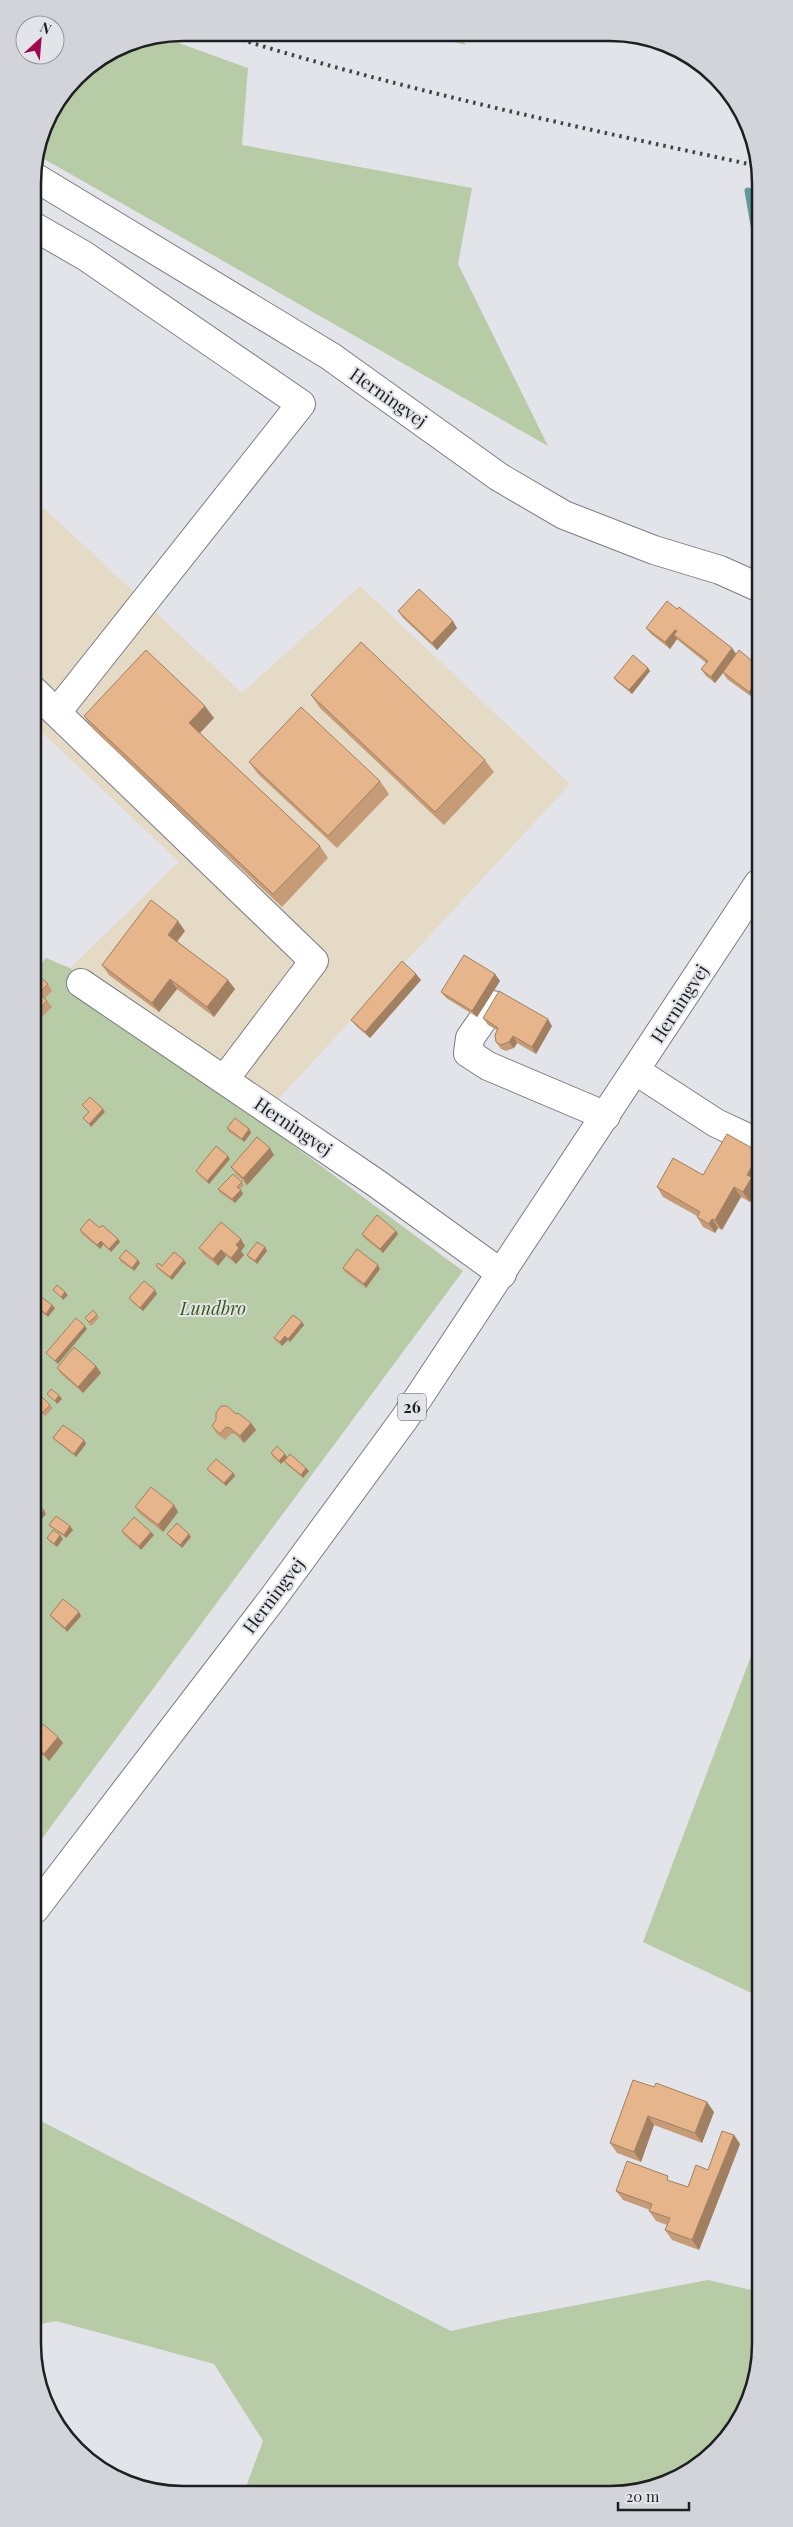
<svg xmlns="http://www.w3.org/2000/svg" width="793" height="2527" viewBox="0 0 793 2527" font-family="'Playfair Display',serif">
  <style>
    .industrial { fill: #e4dac5 }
    .green { fill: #b7cba6 }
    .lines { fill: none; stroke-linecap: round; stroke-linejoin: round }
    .stream { stroke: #609a9a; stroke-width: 7 }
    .minor-casing { stroke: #7c7d81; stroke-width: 30 }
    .major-casing { stroke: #7c7d81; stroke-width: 30 }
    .minor { stroke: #fff; stroke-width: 28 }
    .major { stroke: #fff; stroke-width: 28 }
    .rail { stroke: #414244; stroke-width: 4; stroke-dasharray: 2.5 5; stroke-linecap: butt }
    .wall { fill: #c69c78 }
    .shaded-wall { fill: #a17f61 }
    .building { fill: #e6b58b; stroke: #a17f61 }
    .labels { text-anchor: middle; stroke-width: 4; stroke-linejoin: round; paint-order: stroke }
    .shield { fill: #e3e4ea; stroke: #595a5d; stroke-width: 1 }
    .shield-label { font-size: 16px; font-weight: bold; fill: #1e1f20 }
    .street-label { font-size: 18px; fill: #1e1f20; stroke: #e3e4ea }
    .park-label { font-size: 18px; font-style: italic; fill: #395a0a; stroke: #e3e4ea }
    .rim { fill: none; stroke: #1e1f20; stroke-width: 2.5 }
  </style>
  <rect width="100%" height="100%" fill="#e3e4ea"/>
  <path class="industrial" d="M44 508 242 693 360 586 570 784 259 1120 70 968 179 862 33 724V520Z"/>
  <path class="green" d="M422 34H458L466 45Z
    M162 37 248 68 242 145 472 188 458 264 548 446 37 155 44 125 77 76 126 44Z
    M46 958 70 968 259 1120 463 1271 35 1848 34 971Z
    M759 1635 760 1997 643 1942Z
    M35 2118 451 2331 509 2318 708 2280 760 2292V2353L749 2401 723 2443 685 2474 639 2492H244L263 2441 214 2364 56 2321 35 2325Z"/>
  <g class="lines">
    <path class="stream" d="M748 191 755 231 758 232"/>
    <defs>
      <path id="minor" d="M33 176 330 356 499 477 564 515 654 550 720 570 758 587
        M33 226 85 256 301 404 57 712
        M33 690 314 961 224 1080
        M81 983 376 1183 502 1274
        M493 1005 470 1038 468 1053 488 1066 606 1116
        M636 1071 716 1123 759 1143"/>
      <path id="major" d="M35 1909 273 1598 405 1418 758 884"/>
    </defs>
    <use href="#minor" class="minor-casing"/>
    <use href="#major" class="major-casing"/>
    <use href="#minor" class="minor"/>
    <use href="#major" class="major"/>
    <path class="rail" d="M220 33C396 89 577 127 758 166"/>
  </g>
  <path class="wall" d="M677 609 732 648 736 654 757 665 758 664V692L753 698 727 679 723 673 715 683 706 676 701 669 706 663 679 641 677 639 670 649 651 634 646 628Z
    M398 611 457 628 437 650 403 618Z
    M648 668 650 671 632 694 616 681 614 678Z
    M311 695 485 760 494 772 444 825 320 708Z
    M84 716 214 718 200 733 320 846 328 858 282 907 93 729Z
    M249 762 380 781 389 794 337 848 258 774Z
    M185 931 177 941 235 989 214 1017 177 989 159 1012 109 975 102 965Z
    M416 974 421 980 370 1038 356 1026 351 1020Z
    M495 974 500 981 477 1017 446 998 441 992Z
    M34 976 48 984 52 991 45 998 52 1007 34 1025Z
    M483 1018 552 1026 536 1054 517 1043 514 1048 506 1051 501 1049 496 1042 497 1030 488 1025Z
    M227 1128 249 1129 251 1133 244 1142 229 1132Z
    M759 1152V1175L755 1182 758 1187 750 1202 741 1197 722 1230 718 1228 715 1233 703 1227 697 1217V1216L663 1197 657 1187 703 1175Z
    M274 1155 247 1185 235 1173 231 1167Z
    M230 1159 209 1184 198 1174 196 1171Z
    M242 1182 244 1185 240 1189 243 1194 235 1203 220 1193 218 1189Z
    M100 1228 118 1239 120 1242 111 1252 103 1245 100 1249 82 1234 80 1230Z
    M362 1234H398L383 1253 364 1238Z
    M245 1246 241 1251 244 1255 236 1264 226 1256 218 1266 204 1255 199 1248Z
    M265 1247 267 1251 257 1264 249 1258 247 1255Z
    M119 1258 140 1263 134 1271 121 1262Z
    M184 1260 186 1263 172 1280 158 1269 156 1266H162Z
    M343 1268 380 1269 366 1288 345 1272Z
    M157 1294 143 1311 132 1302 129 1298Z
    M34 1305H52L55 1308 48 1317 36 1308Z
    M97 1315 99 1318 91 1326 85 1318Z
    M304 1325 290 1342 288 1340 282 1346 276 1341 274 1338Z
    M96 1366 101 1373 83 1393 61 1374 57 1368Z
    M34 1389 53 1408 45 1416 34 1406Z
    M236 1414 251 1423 256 1430 244 1443 235 1434H231L225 1440 216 1433 212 1426Z
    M53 1438 84 1440 86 1444 76 1457 56 1441Z
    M271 1453 287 1457 306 1468 309 1471 303 1478 286 1464 284 1461 281 1464 273 1457Z
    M207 1469 233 1473 235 1476 226 1486 210 1473Z
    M174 1505 178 1512 163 1532 140 1514 135 1507Z
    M49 1525 70 1526 73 1530 66 1538 52 1528Z
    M122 1531 154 1535 141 1550 124 1535Z
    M167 1534H189L191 1537 182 1548 170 1538Z
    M60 1535 63 1539 57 1547 49 1541 47 1538Z
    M79 1612 81 1616 67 1632 52 1618 50 1615Z
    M35 1722 40 1727 58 1737 63 1743 49 1761 35 1749Z
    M633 2080 714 2112 702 2143 654 2125 641 2162 617 2153 610 2143Z
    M734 2135 740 2144 699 2250 672 2240 665 2230 667 2225 656 2221 649 2211 650 2210 623 2200 616 2191 672 2182 688 2187 708 2170Z"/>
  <path class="shaded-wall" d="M453 621 457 628 437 650 432 643Z
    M675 630 679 636 674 635 677 639 670 649 665 642Z
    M732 648 737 655 715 683 711 677Z
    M648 668 650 671 632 694 629 690Z
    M758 680V692L753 698 749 692Z
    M205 706 214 718 198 735 189 723Z
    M178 921 185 931 175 944 168 935Z
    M416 974 421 980 370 1038 365 1032Z
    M495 974 500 981 477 1017 472 1011Z
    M170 979 177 989 159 1012 152 1003Z
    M228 980 235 989 214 1017 207 1007Z
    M548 1019 552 1026 536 1054 532 1047Z
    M513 1036 517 1043 514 1048 509 1042Z
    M103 1109 105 1112 91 1127 89 1124Z
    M249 1129 251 1133 244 1142 242 1139Z
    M270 1148 274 1155 247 1185 243 1178Z
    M759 1154V1175L755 1182 758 1187 750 1202 743 1192 747 1175Z
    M228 1156 230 1159 209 1184 207 1181Z
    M734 1187 741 1197 722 1230 715 1220Z
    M241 1190 243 1194 235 1203 232 1199Z
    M712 1219 718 1228 715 1233 709 1224Z
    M396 1231 398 1234 383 1253 380 1249Z
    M118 1239 120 1242 111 1252 109 1249Z
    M241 1239 245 1246 241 1251 244 1255 236 1264 231 1258 236 1245Z
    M101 1241 103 1245 100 1249 97 1245Z
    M265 1247 267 1251 257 1264 255 1261Z
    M221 1250 226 1256 218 1266 213 1259Z
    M138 1260 140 1263 134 1271 132 1268Z
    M184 1260 186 1263 172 1280 170 1277Z
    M378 1265 380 1269 366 1288 364 1284Z
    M155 1290 157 1294 143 1311 140 1308Z
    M65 1292 68 1295 63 1300 61 1297Z
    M52 1305 55 1308 48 1317 46 1314Z
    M302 1322 304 1325 290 1342 288 1339Z
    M85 1326 87 1329 58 1364 55 1361Z
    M285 1336 288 1340 282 1346 280 1342Z
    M96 1366 101 1373 83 1393 78 1387Z
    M39 1376 41 1379 35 1386 34 1381Z
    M59 1395 62 1399 57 1404 55 1401Z
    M35 1413 37 1417 34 1420V1414Z
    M251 1423 256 1430 244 1443 240 1436Z
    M84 1440 86 1444 76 1457 74 1454Z
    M285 1454 287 1457 281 1464 279 1461Z
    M306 1468 309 1471 303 1478 301 1475Z
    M233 1473 235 1476 226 1486 224 1483Z
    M174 1505 178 1512 163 1532 158 1525Z
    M44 1510 46 1514 40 1521 38 1518Z
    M70 1526 73 1530 66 1538 64 1535Z
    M151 1532 154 1535 141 1550 139 1546Z
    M189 1534 191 1537 182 1548 180 1545Z
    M60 1535 63 1539 57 1547 54 1544Z
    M79 1612 81 1616 67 1632 65 1628Z
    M58 1737 63 1743 49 1761 44 1754Z
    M707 2102 714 2112 702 2143 695 2133Z
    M648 2116 654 2125 641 2162 634 2152Z
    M734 2135 740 2144 699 2250 692 2240Z"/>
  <path class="building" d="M419 589 453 621 432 643 398 611Z
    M667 601 677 609 679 607 732 648 711 677 701 669 708 661 674 635 677 631 675 630 665 642 646 628Z
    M361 642 485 760 435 812 311 695Z
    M146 650 205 706 189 723 320 846 273 894 84 716Z
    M739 650 757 665 758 664V680L749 692 723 672Z
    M633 655 648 668 629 690 614 678Z
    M301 707 380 781 328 836 249 762Z
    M151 900 178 921 168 935 228 980 207 1007 170 979 152 1003 102 965Z
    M464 955 495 974 472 1011 441 992Z
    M402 961 416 974 365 1032 351 1020Z
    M36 973 48 984 39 993 47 1001 34 1014V976Z
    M499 991 548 1019 532 1047 513 1036 509 1042 501 1045 496 1042 495 1035 498 1028 483 1018Z
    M90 1097 103 1109 89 1124 83 1118 89 1112 82 1105Z
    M235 1118 249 1129 242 1139 227 1128Z
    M727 1134 759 1152V1154L747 1175 752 1177 743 1192 734 1187 715 1220 712 1219 709 1224 697 1217 700 1212 657 1187 673 1158 703 1175Z
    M257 1137 270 1148 243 1178 231 1167Z
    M216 1146 228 1156 207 1181 196 1171Z
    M233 1174 242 1182 237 1187 241 1190 232 1199 218 1189Z
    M377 1215 396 1231 380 1249 362 1234Z
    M89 1219 100 1228 102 1225 118 1239 109 1249 101 1241 97 1245 80 1230Z
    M221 1222 241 1239 236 1245 239 1248 231 1258 221 1250 213 1259 199 1248Z
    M257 1242 265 1247 255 1261 247 1255Z
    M357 1249 378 1265 364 1284 343 1268Z
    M126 1250 138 1260 132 1268 119 1258Z
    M174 1252 184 1260 170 1277 156 1266 158 1263 162 1266Z
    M144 1281 155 1290 140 1308 129 1298Z
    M57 1285 65 1292 61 1297 53 1290Z
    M40 1296 52 1305 46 1314 34 1305Z
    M93 1310 97 1315 89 1322 85 1318Z
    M293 1315 302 1322 288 1339 285 1336 280 1342 274 1338Z
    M76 1318 85 1326 55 1361 46 1353Z
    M74 1347 96 1366 78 1387 57 1368Z
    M34 1371 39 1376 34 1381Z
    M34 1389 50 1405 42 1413 34 1405Z
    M51 1389 59 1395 55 1401 47 1394Z
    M221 1406H227L236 1414 238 1413 251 1423 240 1436 230 1428 226 1427 220 1434 212 1426 216 1420V1413Z
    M63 1425 84 1440 74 1454 53 1438Z
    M277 1446 285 1454 279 1461 271 1453Z
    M290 1454 306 1468 301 1475 284 1461Z
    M216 1459 233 1473 224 1483 207 1469Z
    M151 1487 174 1505 158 1525 135 1507Z
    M37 1505 44 1510 38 1518 34 1515V1509Z
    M56 1516 70 1526 64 1535 49 1525Z
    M134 1517 151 1532 139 1546 122 1531Z
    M177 1523 189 1534 180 1545 167 1534Z
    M53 1530 60 1535 54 1544 47 1538Z
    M63 1599 79 1612 65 1628 50 1615Z
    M35 1722 40 1727 43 1724 58 1737 44 1754 35 1746Z
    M633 2080 654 2087 656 2083 707 2102 695 2133 648 2116 634 2152 610 2143Z
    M722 2131 734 2135 692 2240 665 2230 670 2218 649 2211 652 2204 616 2191 627 2161 668 2176 667 2180 688 2187 696 2165 708 2170Z"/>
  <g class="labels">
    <rect class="shield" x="398" y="1393.5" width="28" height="27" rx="4"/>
    <g class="shield-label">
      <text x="412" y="1413">26</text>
    </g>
    <g class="street-label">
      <text transform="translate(388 398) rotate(35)" y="6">Herningvej</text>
      <text transform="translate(680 1004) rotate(-57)" y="6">Herningvej</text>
      <text transform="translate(293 1127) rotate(34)" y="6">Herningvej</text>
      <text transform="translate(274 1596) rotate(-53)" y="6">Herningvej</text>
    </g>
    <g class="park-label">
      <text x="213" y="1315">Lundbro</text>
    </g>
  </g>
  <path d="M0 0H793V2527H0ZM183 41H610A142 142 0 0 1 752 183V2344A142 142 0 0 1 610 2486H183A142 142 0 0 1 41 2344V183A142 142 0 0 1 183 41Z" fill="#d3d4da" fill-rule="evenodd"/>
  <path class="rim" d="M183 41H610A142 142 0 0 1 752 183V2344A142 142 0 0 1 610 2486H183A142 142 0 0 1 41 2344V183A142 142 0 0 1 183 41Z"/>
  <g transform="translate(40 40) rotate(26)"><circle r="24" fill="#e3e4ea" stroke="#949599"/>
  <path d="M0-4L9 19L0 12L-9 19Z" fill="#9f0850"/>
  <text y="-8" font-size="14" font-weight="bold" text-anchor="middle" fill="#1e1f20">N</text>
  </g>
  <path d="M618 2502v8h71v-8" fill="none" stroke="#1e1f20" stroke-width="2.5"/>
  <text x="626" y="2502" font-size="15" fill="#1e1f20" stroke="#e3e4ea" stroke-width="4" paint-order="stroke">20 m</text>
</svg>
